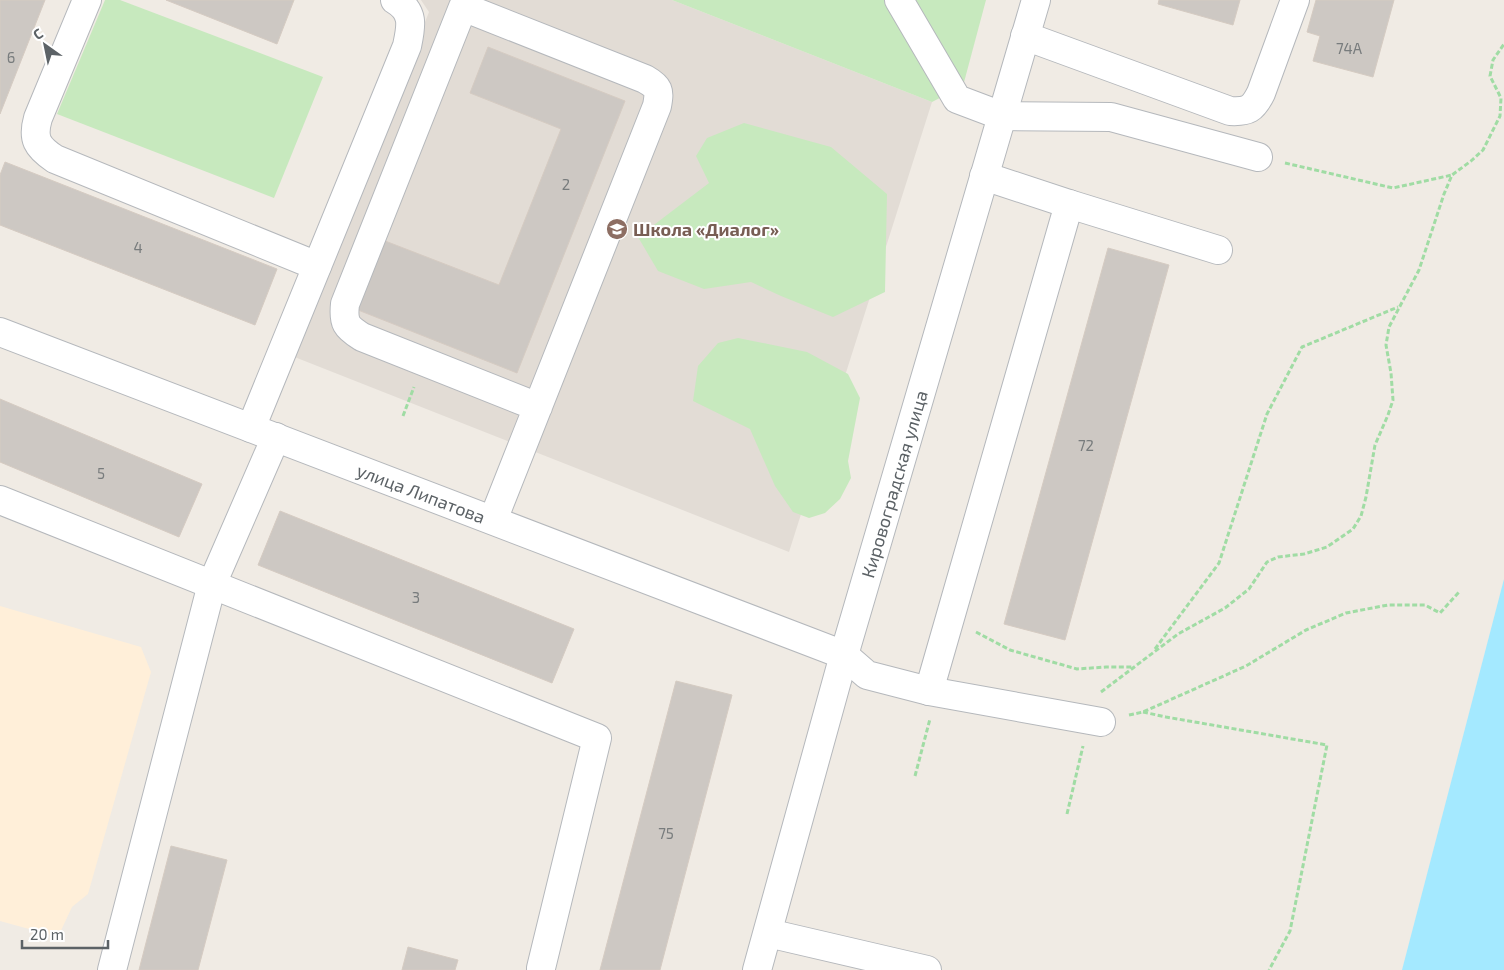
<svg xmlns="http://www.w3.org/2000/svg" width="1504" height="970" font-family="'Exo 2',sans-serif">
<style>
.commercial{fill:#ffefd9}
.education{fill:#e2dcd5}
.green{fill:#c7e9be}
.water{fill:#a4e9ff}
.building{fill:#cdc8c3;stroke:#d5cbc2}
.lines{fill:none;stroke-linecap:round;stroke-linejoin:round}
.minor-casing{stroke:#b5b8bc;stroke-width:30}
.path{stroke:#a0dca4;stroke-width:3;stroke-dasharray:5 2.5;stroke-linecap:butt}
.minor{stroke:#fff;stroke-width:28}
.labels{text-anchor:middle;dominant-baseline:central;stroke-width:4;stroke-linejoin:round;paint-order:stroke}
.number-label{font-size:15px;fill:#787c7d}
.education-label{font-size:18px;font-weight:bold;fill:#785e54;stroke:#fff;text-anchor:start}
.street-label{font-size:18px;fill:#5c6266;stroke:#fff}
</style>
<rect width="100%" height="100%" fill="#f0ebe4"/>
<!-- commercial -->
<polygon class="commercial" points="0,606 141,647 151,672 88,894 72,907 58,937 0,921"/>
<!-- education -->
<polygon class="education" points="421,0 672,0 932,102 789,552 292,356 429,12"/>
<!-- green -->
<g class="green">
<polygon points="105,0 120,0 323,77 274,198 57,114"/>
<polygon points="672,0 986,0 963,86 932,102"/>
<polygon points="744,123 831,147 887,194 885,292 833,317 781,296 751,282 704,289 658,271 638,237 709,183 696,156 707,138"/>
<polygon points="738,338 807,352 848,374 860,398 848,461 851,478 840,499 825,513 809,518 793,512 775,486 750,429 693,401 698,366 718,343"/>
</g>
<!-- water -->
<polygon class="water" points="1504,579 1504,970 1402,970"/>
<!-- building -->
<g class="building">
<polygon points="0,0 45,0 0,114"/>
<polygon points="166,0 294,0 277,44"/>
<polygon points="1159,0 1240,0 1233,25 1158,4"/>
<polygon points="1316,0 1394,0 1373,77 1313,61 1320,36 1307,32"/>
<polygon points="488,47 625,101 517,373 353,308 380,239 499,285 561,129 470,93"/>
<polygon points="5,162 277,269 255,325 0,225 0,175"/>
<polygon points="1108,248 1169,265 1065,640 1004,624"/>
<polygon points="0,399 202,484 179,537 0,462"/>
<polygon points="280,511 574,629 552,683 258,565"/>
<polygon points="676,681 732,695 660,970 600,970"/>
<polygon points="171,846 227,860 198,970 139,970"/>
<polygon points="408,947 458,960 455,970 402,970"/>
</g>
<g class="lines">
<!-- minor casing -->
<g class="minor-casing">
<g id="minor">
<path d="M 87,0 L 38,118 C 32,139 37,147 55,159 L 317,266"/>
<polyline points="899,0 957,99 1002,116 1111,117 1258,157"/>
<path d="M 1025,36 L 1230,111 C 1248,112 1253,109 1261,93 L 1295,0"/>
<polyline points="1069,204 1218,250"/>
<path id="s1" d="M 0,332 L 844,655 L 867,675 L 929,691 L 1101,722"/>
<path d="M 251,428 L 407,46 C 411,27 415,12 395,0"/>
<polyline points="0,500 597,738 541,968"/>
<path d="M 493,520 L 657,106 C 660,90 659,87 645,79 L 463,7 L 345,304 C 343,323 346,327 362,337 L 538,407"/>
<polyline points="929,691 1069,204 984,176"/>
<polyline points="768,933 927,970"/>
<polyline points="112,970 212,584 276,437"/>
<path id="s2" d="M 757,970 L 844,655 L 1036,0"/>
</g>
</g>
<!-- path -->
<g class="path">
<polyline points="1285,163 1393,188 1452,175"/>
<polyline points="403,416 414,387"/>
<polyline points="976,632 1010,650 1077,669 1106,667 1132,667"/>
<polyline points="1155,649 1219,563 1267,414 1302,347 1398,307"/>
<polyline points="1101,692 1178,634 1225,608 1249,589 1267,562 1278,557 1304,554 1327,547 1353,529 1361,516 1366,497 1375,445 1388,415 1393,400 1391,373 1386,345 1389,327 1419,270 1444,194 1452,175 1471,161 1483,150 1500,116 1501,98 1490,76 1493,60 1504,44"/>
<polyline points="1143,712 1166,717 1327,745 1290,931 1269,970"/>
<polyline points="1129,715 1143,712 1246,666 1306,630 1346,613 1388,605 1425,605 1440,613 1459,592"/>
<polyline points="915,776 930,719"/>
<polyline points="1067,814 1083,746"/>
</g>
<!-- minor -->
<use href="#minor" class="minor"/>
</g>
<!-- icons -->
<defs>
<g id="school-disc" transform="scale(1.125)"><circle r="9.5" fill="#8d6e63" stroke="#fff"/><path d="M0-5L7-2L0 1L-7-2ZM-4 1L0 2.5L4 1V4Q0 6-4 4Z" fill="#fff"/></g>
</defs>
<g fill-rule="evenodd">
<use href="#school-disc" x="617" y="229"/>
</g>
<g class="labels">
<!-- number labels -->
<g class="number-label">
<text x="1349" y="48">74А</text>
<text x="11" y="57">6</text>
<text x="566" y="184">2</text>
<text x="138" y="247">4</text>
<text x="1086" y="445">72</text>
<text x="101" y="473">5</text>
<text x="416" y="597">3</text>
<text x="666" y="833">75</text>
</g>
<!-- education labels -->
<g class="education-label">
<text x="633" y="229">Школа «Диалог»</text>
</g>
<!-- street labels -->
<g class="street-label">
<text stroke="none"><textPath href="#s2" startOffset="505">Кировоградская улица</textPath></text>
<text stroke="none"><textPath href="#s1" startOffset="451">улица Липатова</textPath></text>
</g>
</g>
<!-- north arrow -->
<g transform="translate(45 45) rotate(327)" stroke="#ffffff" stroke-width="4" paint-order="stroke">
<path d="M0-4L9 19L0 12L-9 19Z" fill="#5c6266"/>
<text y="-8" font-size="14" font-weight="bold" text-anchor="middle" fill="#5c6266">С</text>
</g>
<!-- scale -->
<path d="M22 940v8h86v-8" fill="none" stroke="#5c6266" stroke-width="2.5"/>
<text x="30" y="940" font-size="15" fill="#5c6266" stroke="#ffffff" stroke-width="4" paint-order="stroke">20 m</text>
</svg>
